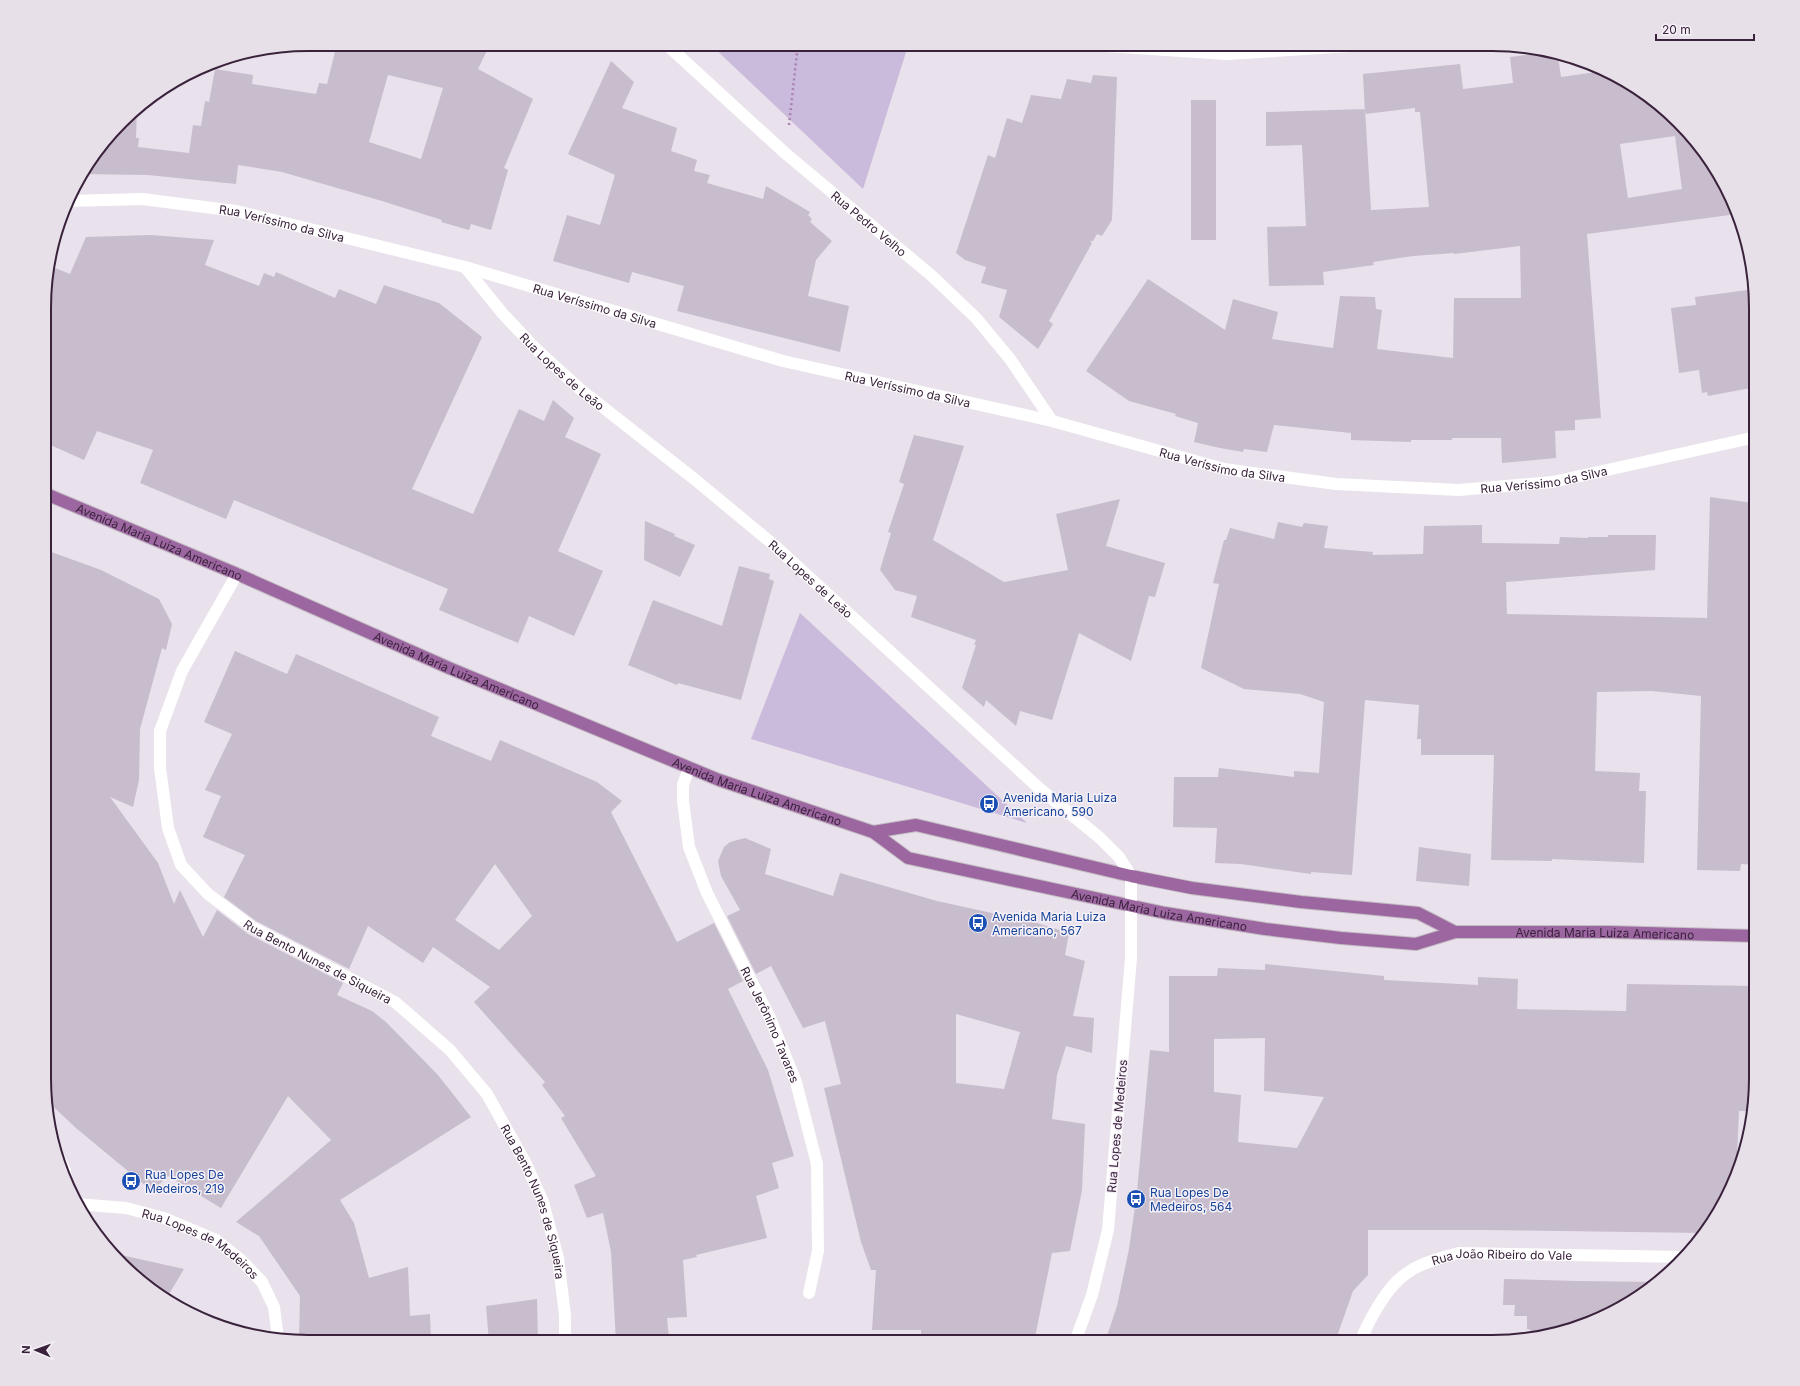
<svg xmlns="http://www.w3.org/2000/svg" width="1800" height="1386" font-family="Inter,sans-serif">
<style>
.green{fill:#cabadc}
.building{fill:#c8bdcc;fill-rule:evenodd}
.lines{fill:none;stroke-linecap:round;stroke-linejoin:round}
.major-casing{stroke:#c4bdc4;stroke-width:14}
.path{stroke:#a982af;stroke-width:2.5;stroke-dasharray:2 3;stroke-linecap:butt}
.minor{stroke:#fff;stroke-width:12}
.major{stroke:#9c66a0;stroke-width:12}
.labels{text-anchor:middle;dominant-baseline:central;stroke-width:3;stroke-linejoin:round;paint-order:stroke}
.street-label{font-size:12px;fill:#3a223c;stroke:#f6f1f8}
.transit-label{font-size:12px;fill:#164399;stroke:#f6f1f8;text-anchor:start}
.rim{fill:none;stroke:#3a223c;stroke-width:2}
</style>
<rect width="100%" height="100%" fill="#e9e1eb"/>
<!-- green -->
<g class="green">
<polygon points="710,44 873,44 907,49 863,189"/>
<polygon points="800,613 1027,823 751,739"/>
</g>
<!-- building -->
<g class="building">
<path d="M 337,44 L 490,44 L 478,69 L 533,99 L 504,168 L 508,170 L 491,230 L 471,224 L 469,230 L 441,222 L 442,220 L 382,201 L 282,172 L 238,165 L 236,184 L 148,175 L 81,174 L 137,107 L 136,138 L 139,138 L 138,147 L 189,153 L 193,125 L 201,126 L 205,101 L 209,102 L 215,69 L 253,75 L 252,84 L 316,94 L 319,83 L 327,84 ZM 388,75 L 443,88 L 421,159 L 369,142 Z"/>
<path d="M 1544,53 L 1558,56 L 1561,77 L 1604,71 L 1666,109 L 1701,147 L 1728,191 L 1737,214 L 1587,234 L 1601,418 L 1575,420 L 1575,430 L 1555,431 L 1556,458 L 1502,463 L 1501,438 L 1452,438 L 1452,440 L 1411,440 L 1411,442 L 1351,440 L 1351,433 L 1274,425 L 1267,452 L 1244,449 L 1243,452 L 1220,448 L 1194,442 L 1198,423 L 1175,416 L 1176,414 L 1129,401 L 1086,371 L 1148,279 L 1225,330 L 1233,299 L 1278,312 L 1272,339 L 1333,348 L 1340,296 L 1375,297 L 1376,309 L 1382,310 L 1377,349 L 1453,358 L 1454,298 L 1521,298 L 1520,246 L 1454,254 L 1454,253 L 1413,256 L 1373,262 L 1374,265 L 1323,272 L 1324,285 L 1269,286 L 1267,227 L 1306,226 L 1302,145 L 1266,146 L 1266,112 L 1365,109 L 1371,210 L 1429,207 L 1420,112 L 1415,112 L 1415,108 L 1365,114 L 1363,74 L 1460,64 L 1463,89 L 1513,83 L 1510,57 ZM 1675,136 L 1682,189 L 1628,198 L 1620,144 Z"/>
<polygon points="611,61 634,82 622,108 677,128 671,151 697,160 694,171 710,175 707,183 763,199 766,186 810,212 808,215 812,219 810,222 832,241 816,260 808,296 849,306 840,352 677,311 684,286 632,272 629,283 553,261 567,215 600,225 615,175 568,154"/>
<polygon points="1093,75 1117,77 1112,220 1102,236 1097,234 1093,241 1090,241 1092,243 1049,321 1053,324 1038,349 999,317 1007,290 981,283 986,267 965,260 956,253 988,155 995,158 1007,118 1022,123 1031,95 1061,99 1067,79 1091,83"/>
<rect x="1191" y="100" width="25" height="140"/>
<polygon points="151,235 214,240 205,265 259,286 264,273 274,277 276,272 335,298 339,289 376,304 384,285 439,303 482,337 412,489 473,514 519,409 544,421 553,400 574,418 565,437 601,454 558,551 603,571 574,636 529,616 518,643 439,610 448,589 234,500 226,519 140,483 153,450 97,431 84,460 46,443 46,273 48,265 70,274 86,237"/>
<polygon points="1748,290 1756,358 1756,387 1708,396 1707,392 1702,393 1699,370 1679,373 1671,308 1696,305 1695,297"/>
<polygon points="914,435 964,446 933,540 1004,582 1068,570 1056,514 1120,499 1106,546 1165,563 1155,597 1149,596 1131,661 1079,633 1052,720 1020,711 1016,726 986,700 984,707 962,688 976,645 974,645 976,640 911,617 917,596 895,590 880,570 891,533 888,532 904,484 899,482"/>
<polygon points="1710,497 1753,503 1751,639 1756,639 1756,865 1741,864 1740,871 1697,870 1701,696 1652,691 1597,692 1595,771 1640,773 1639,791 1646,791 1644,863 1552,859 1552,861 1491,860 1494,755 1421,755 1421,739 1417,739 1419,705 1365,700 1352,875 1311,872 1311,874 1241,864 1215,863 1217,828 1173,827 1174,777 1218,777 1219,768 1294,777 1294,771 1319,773 1324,702 1300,694 1244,689 1201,668 1219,584 1213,583 1224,540 1226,540 1230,528 1274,539 1278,522 1302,527 1304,523 1328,526 1324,548 1373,552 1372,555 1423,554 1424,526 1482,525 1482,543 1559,544 1560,537 1588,538 1588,537 1608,537 1608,535 1656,535 1655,570 1506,582 1507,614 1707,618"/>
<polygon points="645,521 675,534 674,536 695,545 680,577 644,560"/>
<polygon points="46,550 101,570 159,599 172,624 166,650 162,648 140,729 139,780 133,807 110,797 158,863 174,904 180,890 203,937 217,910 248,934 343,983 337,995 372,1011 386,1022 438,1075 471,1117 340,1200 354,1223 369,1278 408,1267 410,1316 430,1314 431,1342 340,1341 340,1340 299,1341 300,1296 259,1236 236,1222 331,1140 288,1096 221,1208 168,1176 152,1191 76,1128 45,1099"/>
<polygon points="739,566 770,574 769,579 774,581 741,700 678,683 677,685 628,665 653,600 722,626"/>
<path d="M 235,651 L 287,674 L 296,654 L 439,717 L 431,736 L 491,761 L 500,740 L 597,782 L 622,801 L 611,812 L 677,942 L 714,923 L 743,981 L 728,989 L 768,1070 L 794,1156 L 772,1163 L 779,1188 L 756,1196 L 767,1238 L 696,1255 L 697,1257 L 683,1260 L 687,1317 L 667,1318 L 669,1338 L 665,1339 L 665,1342 L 616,1342 L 611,1252 L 603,1213 L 587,1218 L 574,1185 L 596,1176 L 561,1118 L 565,1116 L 542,1085 L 545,1082 L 474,1002 L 490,987 L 433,947 L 423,963 L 368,926 L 349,969 L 256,921 L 224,897 L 245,855 L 203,837 L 221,796 L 205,790 L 232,734 L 204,722 ZM 495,864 L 532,916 L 499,950 L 455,920 Z"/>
<path d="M 745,838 L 771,849 L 765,874 L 833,896 L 840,873 L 937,901 L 1037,923 L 1069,933 L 1065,955 L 1085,961 L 1073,1016 L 1094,1018 L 1092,1053 L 1066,1046 L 1057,1075 L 1052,1119 L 1085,1124 L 1082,1190 L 1070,1251 L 1052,1253 L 1034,1342 L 921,1342 L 921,1330 L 872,1330 L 876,1270 L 871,1270 L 861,1242 L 824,1088 L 841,1084 L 825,1021 L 803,1028 L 771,966 L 756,974 L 727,916 L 740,910 L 721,876 L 718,861 L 724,847 L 730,842 ZM 956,1014 L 1020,1032 L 1004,1089 L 956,1083 Z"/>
<polygon points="1419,847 1471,854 1469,886 1416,881"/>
<path d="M 1265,964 L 1384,976 L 1384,980 L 1478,985 L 1478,977 L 1518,979 L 1517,1009 L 1626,1011 L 1627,984 L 1756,986 L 1755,1096 L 1752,1111 L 1739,1111 L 1736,1179 L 1703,1233 L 1484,1230 L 1368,1230 L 1368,1275 L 1353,1291 L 1335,1342 L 1105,1342 L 1117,1306 L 1129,1249 L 1137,1192 L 1150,1050 L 1169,1052 L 1169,976 L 1217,976 L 1218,968 L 1265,970 ZM 1265,1038 L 1264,1091 L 1324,1097 L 1297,1148 L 1238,1142 L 1241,1095 L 1214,1092 L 1214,1039 Z"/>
<polygon points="112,1253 184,1269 169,1294 149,1286 134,1277"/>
<polygon points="1504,1279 1577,1281 1658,1282 1608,1315 1544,1337 1531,1338 1531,1330 1527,1329 1527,1316 1514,1316 1515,1305 1503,1305"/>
<polygon points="537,1299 538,1342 489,1342 486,1306"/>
</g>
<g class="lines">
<!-- major casing -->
<g class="major-casing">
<g id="major">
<path id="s8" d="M 46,494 L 237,574 L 449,668 L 719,780 L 873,832 L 908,858 L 1165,913 L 1265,929 L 1341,938 L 1416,944 L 1455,932 L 1609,932 L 1756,936"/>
<polyline points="873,832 916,825 1131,876 1192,888 1301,902 1418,913 1455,932"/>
</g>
</g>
<!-- path -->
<polyline class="path" points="789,125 798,44"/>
<!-- minor -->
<g class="minor">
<path id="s1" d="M 666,44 L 785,153 L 932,276 L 976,318 L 1010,359 L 1052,421"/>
<polyline points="1075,44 1227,54 1383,44"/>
<path id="s2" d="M 68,201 L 142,199 L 236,211 L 465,267 L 783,361 L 1052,421 L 1224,469 L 1336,484 L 1459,490 L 1553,482 L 1756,437"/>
<path id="s3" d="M 465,267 L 503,314 L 538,351 L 581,390 L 693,478 L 774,545 L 1040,789 L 1100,838 L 1119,857 L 1131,876 L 1131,958 L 1108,1230 L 1092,1295 L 1075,1342"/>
<path id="s4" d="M 237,574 L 182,671 L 160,731 L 160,768 L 168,828 L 181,865 L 208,894 L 252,927 L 395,1002 L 450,1050 L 487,1094 L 526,1164 L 543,1202 L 558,1258 L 565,1315 L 565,1342"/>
<path id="s5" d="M 689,768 L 683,785 L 683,801 L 689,847 L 707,893 L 770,1018 L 796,1082 L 817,1164 L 818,1251 L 809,1293"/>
<polyline points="53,1144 65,1171 66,1180"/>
<path id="s6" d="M 77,1204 L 126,1208 L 164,1218 L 216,1240 L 242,1261 L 262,1282 L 274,1307 L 278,1338"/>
<path id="s7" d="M 1360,1342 C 1369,1320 1387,1286 1407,1273 C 1422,1262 1441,1258 1459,1253 L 1685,1257"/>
</g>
<!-- major -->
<use href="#major" class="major"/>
</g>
<!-- icons -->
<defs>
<g id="bus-disc" transform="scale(1)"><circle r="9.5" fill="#1a4fb4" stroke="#f6f1f8"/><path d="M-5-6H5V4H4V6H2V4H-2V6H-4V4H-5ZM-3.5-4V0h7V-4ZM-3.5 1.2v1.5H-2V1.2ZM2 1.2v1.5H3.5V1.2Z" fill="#fff"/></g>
</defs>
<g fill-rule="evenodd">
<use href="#bus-disc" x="989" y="804"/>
<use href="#bus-disc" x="978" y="923"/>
<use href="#bus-disc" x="131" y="1181"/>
<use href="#bus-disc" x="1136" y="1199"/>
</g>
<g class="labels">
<!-- street labels -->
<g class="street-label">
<text stroke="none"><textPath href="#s2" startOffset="216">Rua Veríssimo da Silva</textPath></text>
<text stroke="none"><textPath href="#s1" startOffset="271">Rua Pedro Velho</textPath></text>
<text stroke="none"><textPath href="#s2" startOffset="540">Rua Veríssimo da Silva</textPath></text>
<text stroke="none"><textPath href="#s3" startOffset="143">Rua Lopes de Leão</textPath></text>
<text stroke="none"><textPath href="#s2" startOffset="864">Rua Veríssimo da Silva</textPath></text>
<text stroke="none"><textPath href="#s2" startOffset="1188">Rua Veríssimo da Silva</textPath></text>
<text stroke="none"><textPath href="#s2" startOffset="1512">Rua Veríssimo da Silva</textPath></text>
<text stroke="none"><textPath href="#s8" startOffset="123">Avenida Maria Luiza Americano</textPath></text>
<text stroke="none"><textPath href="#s3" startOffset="467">Rua Lopes de Leão</textPath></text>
<text stroke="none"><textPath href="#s8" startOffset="447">Avenida Maria Luiza Americano</textPath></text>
<text stroke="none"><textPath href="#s8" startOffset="771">Avenida Maria Luiza Americano</textPath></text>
<text stroke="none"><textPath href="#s8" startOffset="1194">Avenida Maria Luiza Americano</textPath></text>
<text stroke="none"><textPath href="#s8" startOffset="1644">Avenida Maria Luiza Americano</textPath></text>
<text stroke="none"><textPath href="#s4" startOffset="481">Rua Bento Nunes de Siqueira</textPath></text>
<text stroke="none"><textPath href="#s5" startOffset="276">Rua Jerônimo Tavares</textPath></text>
<text transform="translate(1117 1126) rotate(-85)">Rua Lopes de Medeiros</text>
<text stroke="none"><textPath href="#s4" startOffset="817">Rua Bento Nunes de Siqueira</textPath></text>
<text stroke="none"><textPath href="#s6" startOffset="133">Rua Lopes de Medeiros</textPath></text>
<text stroke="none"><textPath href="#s7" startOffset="183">Rua João Ribeiro do Vale</textPath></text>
</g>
<!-- transit labels -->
<g class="transit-label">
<text x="1003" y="797">Avenida Maria Luiza<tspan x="1003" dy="14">Americano, 590</tspan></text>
<text x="992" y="916">Avenida Maria Luiza<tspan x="992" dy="14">Americano, 567</tspan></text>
<text x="145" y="1174">Rua Lopes De<tspan x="145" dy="14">Medeiros, 219</tspan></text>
<text x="1150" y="1192">Rua Lopes De<tspan x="1150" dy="14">Medeiros, 564</tspan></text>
</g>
</g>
<!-- crop -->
<path d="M0 0H1800V1386H0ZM308 51H1492A257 257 0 0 1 1749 308V1078A257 257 0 0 1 1492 1335H308A257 257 0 0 1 51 1078V308A257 257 0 0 1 308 51Z" fill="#e7e0e9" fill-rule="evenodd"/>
<path class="rim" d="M308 51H1492A257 257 0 0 1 1749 308V1078A257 257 0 0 1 1492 1335H308A257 257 0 0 1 51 1078V308A257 257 0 0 1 308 51Z"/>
<!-- north arrow -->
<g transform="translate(36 1350) rotate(272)" stroke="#f6f1f8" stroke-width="3" paint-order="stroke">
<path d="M0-3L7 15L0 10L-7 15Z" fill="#3a223c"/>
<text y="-6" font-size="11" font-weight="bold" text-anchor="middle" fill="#3a223c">N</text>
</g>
<!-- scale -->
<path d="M1656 34v6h98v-6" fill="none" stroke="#3a223c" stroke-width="2"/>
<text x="1662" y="34" font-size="12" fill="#3a223c" stroke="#f6f1f8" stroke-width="3" paint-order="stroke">20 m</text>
</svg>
